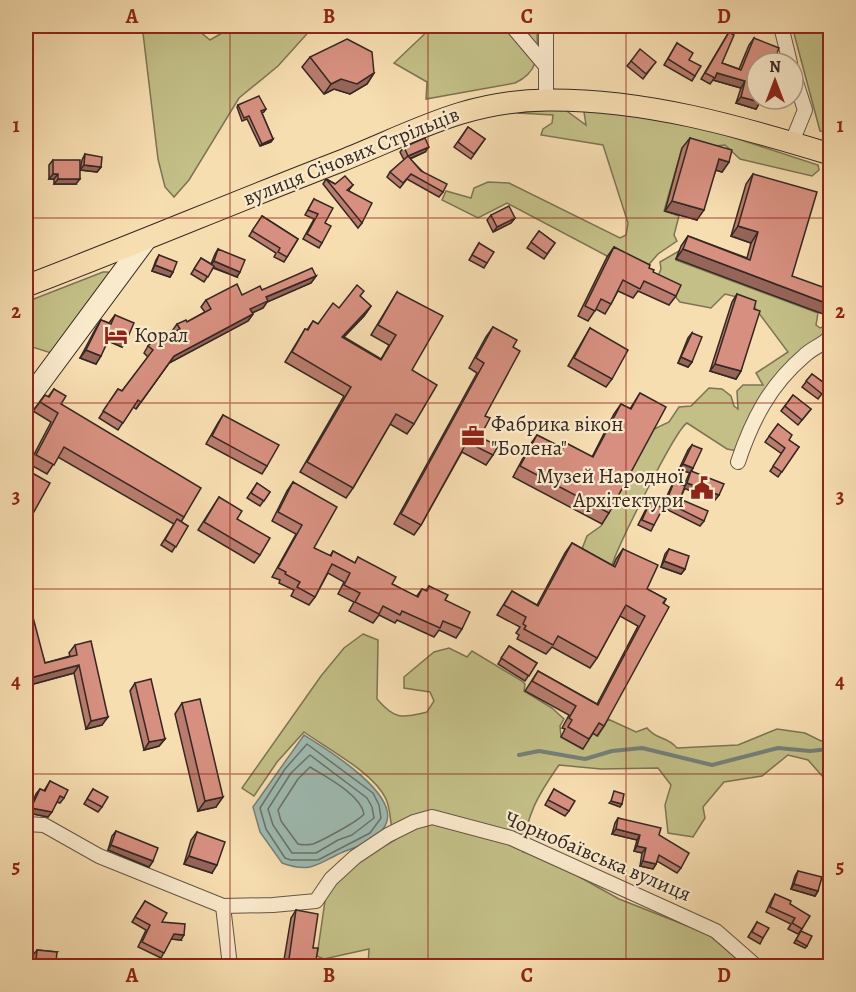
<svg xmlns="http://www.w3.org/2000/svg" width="856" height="992" font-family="Alegreya,serif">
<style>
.green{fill:#c3bf87;stroke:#7c7454;stroke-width:1.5}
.water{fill:#9ebbb1;stroke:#748078;stroke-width:1.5}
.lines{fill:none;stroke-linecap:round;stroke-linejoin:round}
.shore{stroke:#6a726a;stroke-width:1.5}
.stream{stroke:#748078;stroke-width:4}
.minor-casing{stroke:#665646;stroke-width:16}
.secondary-casing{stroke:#352822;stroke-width:22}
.primary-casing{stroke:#352822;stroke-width:23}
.minor{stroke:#faeacc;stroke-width:14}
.secondary{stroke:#faeacc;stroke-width:20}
.primary{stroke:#f7deb1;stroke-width:21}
.wall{fill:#b97c6e;stroke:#352822;stroke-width:1.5}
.shaded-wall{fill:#96655a;stroke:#352822;stroke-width:1.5}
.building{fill:#d79080;stroke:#352822;stroke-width:1.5}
.grid{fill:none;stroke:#8f2418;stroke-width:1.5;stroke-opacity:0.55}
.labels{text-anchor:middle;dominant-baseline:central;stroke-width:4.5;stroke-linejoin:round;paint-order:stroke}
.street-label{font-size:21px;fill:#352822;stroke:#faeacc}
.poi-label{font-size:21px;fill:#352822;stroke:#faeacc;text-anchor:start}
.neatline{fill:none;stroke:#8f2418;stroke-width:2}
.grid-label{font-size:20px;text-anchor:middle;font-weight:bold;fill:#8f2418}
</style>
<rect width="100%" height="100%" fill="#f7deb1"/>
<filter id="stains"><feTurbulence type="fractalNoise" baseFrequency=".00333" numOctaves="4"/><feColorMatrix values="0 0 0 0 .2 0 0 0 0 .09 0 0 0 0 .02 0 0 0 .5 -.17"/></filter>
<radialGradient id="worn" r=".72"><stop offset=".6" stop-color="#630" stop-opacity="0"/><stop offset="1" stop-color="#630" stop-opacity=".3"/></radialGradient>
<!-- green -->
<g class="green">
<polygon points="151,26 193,26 210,40 222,33 224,26 314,26 278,66 239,98 189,180 174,197 165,187 158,159 143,33"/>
<path d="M 433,26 L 537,26 C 537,51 542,70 515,83 L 426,99 L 427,82 L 394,63 Z"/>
<polygon points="792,26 821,26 830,41 830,132 820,131"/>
<polygon points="518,109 564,109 586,125 584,112 586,109 680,120 818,165 819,170 812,176 740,159 725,145 705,147 696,152 682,148 664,211 679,216 674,235 677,241 658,254 644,270 607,256 507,203 478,218 442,200 446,191 471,198 474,188 488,182 509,183 620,238 626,235 628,223 603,145 541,135 543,129 552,123 553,115 518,113"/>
<path d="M 679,251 L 676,260 L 818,313 L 816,325 L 820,328 L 830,324 L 830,340 L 799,355 L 737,451 L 727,449 L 687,423 C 675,430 618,546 612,565 L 582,549 L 587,536 L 601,526 L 652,430 L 669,422 L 679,407 L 691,406 L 709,388 L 722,389 L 731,396 L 734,406 L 738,409 L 737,391 L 743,385 L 763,385 L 756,373 L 788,352 L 749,300 L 725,294 L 711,308 L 680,302 L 658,276 L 661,269 L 660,262 Z"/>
<polygon points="103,272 108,272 111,276 51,353 26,345 26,302"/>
<path d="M 363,634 L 378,640 L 377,699 C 395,720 401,718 427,712 L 434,701 L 430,692 L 404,688 L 404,677 L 434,652 L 449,648 L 467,657 L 472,651 L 522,681 L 525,684 L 524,691 L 552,708 L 564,719 L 560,726 L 561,737 L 582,749 L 592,733 L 598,736 L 608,719 L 636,732 L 647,728 C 656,740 667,736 677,748 L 738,745 L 777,729 L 805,733 L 821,741 L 830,738 L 830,780 L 823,777 L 808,760 L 788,755 L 762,776 L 724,782 L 703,807 L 705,818 L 693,837 L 668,833 L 665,805 L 671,785 L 658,768 L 601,769 L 559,765 C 538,795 526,815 523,852 L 540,855 L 619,899 L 708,934 L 745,966 L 368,966 L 369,949 L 324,959 L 317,956 L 326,894 L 356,862 L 395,840 C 389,825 392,813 386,799 C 374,773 328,749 304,732 L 277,762 L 254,796 L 242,788 L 321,676 L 344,648 Z"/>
</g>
<!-- water -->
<path class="water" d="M 304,735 C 325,748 403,795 385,826 C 376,842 358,846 343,852 C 318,863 312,874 282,863 L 260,832 L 253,807 Z"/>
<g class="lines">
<!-- shore -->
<g class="shore">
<polygon points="307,744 373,793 379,805 381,818 370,833 318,860 291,860 285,858 266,829 260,808 285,769"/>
<polygon points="310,755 367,798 372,807 374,818 352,835 338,840 316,853 292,853 273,825 268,809 291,773"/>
<path d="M 310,767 C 326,777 361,795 364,814 C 359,821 321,841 313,844 C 308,845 302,845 298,844 L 281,821 L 278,810 L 298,779 Z"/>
</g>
<!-- stream -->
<polyline class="stream" points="519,755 539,751 585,759 612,751 642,748 712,765 778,748 810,751 830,749"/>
<!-- minor casing -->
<g class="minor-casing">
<g id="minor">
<polyline points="512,26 545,65"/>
<polyline points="781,26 790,63"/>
<polyline points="546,100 546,26"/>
<polyline points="792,142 805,110 793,73"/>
<path d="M 738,462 C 752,420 770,385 804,356 C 812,348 823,345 830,337"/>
<polyline points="26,824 44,825 99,856 223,906 273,905 316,901 331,879 355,857 388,835 414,822 432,817 511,838 716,931 756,966"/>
<polyline points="223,906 230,966"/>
</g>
</g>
<!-- secondary casing -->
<g class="secondary-casing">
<polyline id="secondary" points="26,402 146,240"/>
</g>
<!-- primary casing -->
<g class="primary-casing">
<path id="primary" d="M 26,286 C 131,246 235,202 341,161 C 414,132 464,101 547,100 C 645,99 738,126 830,154"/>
</g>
<!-- minor -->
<use href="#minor" class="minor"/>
<!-- secondary -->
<use href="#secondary" class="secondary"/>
<!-- primary -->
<use href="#primary" class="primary"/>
</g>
<!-- wall -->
<g class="wall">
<polygon points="748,26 759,26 755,31"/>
<polygon points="729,32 722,63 739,69 749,45 754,38 757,63 760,102 756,109 736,103 741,88 713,80 710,84 701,79"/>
<polygon points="677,43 689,60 695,76 692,81 664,65"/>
<polygon points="310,57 374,73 367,84 350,94 334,89 324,94 302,67"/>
<polygon points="631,61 652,67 643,79 627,66"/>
<polygon points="238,105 266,109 264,112 262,113 273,139 271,142 260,146 247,119 242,121 237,107"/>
<polygon points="468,127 485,139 471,159 454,147"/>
<polygon points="690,138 729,162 722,172 716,170 697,220 665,211 682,148"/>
<polygon points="404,147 425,152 410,159 443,192 439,197 407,179 400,188 387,177 390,172 404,160 400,152"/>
<polygon points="85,154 101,167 97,172 80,170 82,160"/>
<polygon points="53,160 76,184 54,184 54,179 49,179 49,165"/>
<polygon points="753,174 792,276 676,259 681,246 688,236 747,258 751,243 731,236 746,184"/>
<polygon points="326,179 335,184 353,185 349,190 362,223 358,228 323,184"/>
<polygon points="314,199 325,223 322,243 319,248 303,239 314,219 305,215"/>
<polygon points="491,215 515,218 511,223 493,232 487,220"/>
<polygon points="262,216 298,239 284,262 274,257 276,253 249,236"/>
<polygon points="539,231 555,243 544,259 527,248"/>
<polygon points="479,243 487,263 484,268 469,260"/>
<polygon points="614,247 649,268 676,296 669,305 638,291 633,298 618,291 611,304 605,314 596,309 588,321 578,316 607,257"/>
<polygon points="218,249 237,277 213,268 204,282 191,274 201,258 211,264 215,254"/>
<polygon points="159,255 173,272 170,277 152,271 156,260"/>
<polygon points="316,276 311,283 267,302 263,308 252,313 253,314 248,321 169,363 136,409 133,407 118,430 99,418 118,389 122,391 148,357 144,353 148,346 173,333 172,331 177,324 187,322 205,312 201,307 206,300 242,295"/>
<polygon points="397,292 412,370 414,424 407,434 390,424 353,488 346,498 300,472 344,396 285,362 305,329 307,330 313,321 318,324 339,308 361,297 371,306 364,316 344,337 381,359 389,345 371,335"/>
<polygon points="737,294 754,309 741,371 736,379 710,371 732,302"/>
<polygon points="115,315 127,339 122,347 108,341 96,364 80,358 96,328 101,320 109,323"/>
<polygon points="493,327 513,347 485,416 480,437 493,455 486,465 462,452 421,525 414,535 394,524 477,373 469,368 486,337"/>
<polygon points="590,328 612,379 606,387 568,366"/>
<polygon points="692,333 692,362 688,367 678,363 688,338"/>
<polygon points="812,374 828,386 818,399 802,387"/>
<polygon points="54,389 61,404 184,517 181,522 188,526 172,552 161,545 174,524 58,457 47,474 29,464 51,422 33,411 40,402 48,397"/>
<polygon points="640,393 609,513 602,524 513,477 530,445 537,435 562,448 566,443 592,457 614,414 621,404 630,409"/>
<polygon points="793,395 811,409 798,425 781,411"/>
<polygon points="223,415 267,466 262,474 206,444 218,423"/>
<polygon points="778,424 789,440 799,447 778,477 770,471 782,454 765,442"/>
<polygon points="692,445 693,468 690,473 679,469 688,450"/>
<polygon points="691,471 715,500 685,488 680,499 704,521 700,526 662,507 671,487 674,482 684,486 688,476"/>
<polygon points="293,482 314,548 330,556 333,551 355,563 358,557 392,584 416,597 422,589 426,591 429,586 445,600 462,629 456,638 439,630 434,637 397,620 395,623 379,615 373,623 349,611 354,602 338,594 344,582 328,573 315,597 309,605 291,596 294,590 279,583 280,580 272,577 296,534 272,521 287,491"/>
<polygon points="257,483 270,492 260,506 247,498"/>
<polygon points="219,497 237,519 260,555 254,563 198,530"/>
<polygon points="650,502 654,525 651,531 638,525 647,507"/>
<polygon points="572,543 613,566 616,559 623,549 647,589 666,599 604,726 597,736 593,733 583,749 561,737 565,729 562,728 569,715 525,691 538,671 597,704 638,626 620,616 597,658 590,668 552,647 546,654 517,639 519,635 516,633 520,627 497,615 512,591 537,605 565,553"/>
<polygon points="669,549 685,569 681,574 661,567 665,554"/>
<polygon points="26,603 45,663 70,656 69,653 75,645 102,725 86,729 74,673 26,686"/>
<polygon points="509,646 537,663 525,681 498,664"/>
<polygon points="135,683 165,739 159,746 144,750 130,691"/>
<polygon points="182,703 216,807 198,811 175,714"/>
<polygon points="50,781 64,798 60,803 57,802 48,817 28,813 36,794 40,789 44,791"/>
<polygon points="93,789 102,807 98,812 84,804"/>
<polygon points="554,789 569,811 565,816 545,805"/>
<polygon points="618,818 659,835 681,868 677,873 657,861 656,864 653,869 640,866 642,853 634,851 637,840 612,834 615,823"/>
<polygon points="116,831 153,861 149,867 108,850 112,836"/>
<polygon points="197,832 212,873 184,864 191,840"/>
<polygon points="798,871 818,891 815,896 791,889 795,876"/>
<polygon points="775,894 790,904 802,929 798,934 788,929 791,924 766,912 772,899"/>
<polygon points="145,901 162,922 181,940 171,939 161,958 138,947 146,930 132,922"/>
<polygon points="296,910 313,948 315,966 283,966 291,918"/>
<polygon points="757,922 763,938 760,944 748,937"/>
<polygon points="801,931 807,946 805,948 794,943"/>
<polygon points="37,950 57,952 32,965 33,955"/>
</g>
<!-- shaded-wall -->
<g class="shaded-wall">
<polygon points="374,73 367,84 350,94 334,89 324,94 331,84 341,79"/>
<polygon points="717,73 745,81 741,88 713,80"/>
<polygon points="741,97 760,102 756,109 736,103"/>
<polygon points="273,139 271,142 260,146 262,144"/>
<polygon points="429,147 425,152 404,161 408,156"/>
<polygon points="719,159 729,162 722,172 712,169"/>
<polygon points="84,165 101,167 97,172 80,170"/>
<polygon points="53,174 58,174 54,179 49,179"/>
<polygon points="58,179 80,179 76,184 54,184"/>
<polygon points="672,201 704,210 697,220 665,211"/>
<polygon points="515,218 511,223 493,232 497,227"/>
<polygon points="738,226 758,232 751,243 731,236"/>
<polygon points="683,249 831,305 831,317 676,259"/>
<polygon points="214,261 240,272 237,277 210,266"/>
<polygon points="155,265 173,272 170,277 152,271"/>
<polygon points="316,276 311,283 267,302 263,308 245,316 250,309 266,297"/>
<polygon points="371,306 364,316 335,346 342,337"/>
<polygon points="253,314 248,321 169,363 136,409 174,356"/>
<polygon points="112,332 127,339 122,347 106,340"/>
<polygon points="86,350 101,356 96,364 80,358"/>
<polygon points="681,357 692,362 688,367 678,363"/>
<polygon points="715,364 741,371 736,379 710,371"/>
<polygon points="683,464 693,468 690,473 679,469"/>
<polygon points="687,483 719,495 715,500 683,488"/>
<polygon points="664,561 685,569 681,574 661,567"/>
<polygon points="79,665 74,673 26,686 30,678"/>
<polygon points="108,717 102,725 86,729 91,721"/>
<polygon points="165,739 159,746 144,750 149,742"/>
<polygon points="223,797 216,807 198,811 205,801"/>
<polygon points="611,801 622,804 620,807 609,803"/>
<polygon points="31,808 52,812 48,817 28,813"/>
<polygon points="616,829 640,835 637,840 612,834"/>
<polygon points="111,845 153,861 149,867 108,850"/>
<polygon points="637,846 646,848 642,853 634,851"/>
<polygon points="189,856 217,865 212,873 184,864"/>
<polygon points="643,861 656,864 653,869 640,866"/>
<polygon points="794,884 818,891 815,896 791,889"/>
<polygon points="174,934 184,935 181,940 170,939"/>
<polygon points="36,960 56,962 53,966 32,965"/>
</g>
<!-- building -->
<g class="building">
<polygon points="729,32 734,35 722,63 741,70 754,38 779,48 773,63 757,63 757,99 761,99 760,102 741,97 745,81 717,73 715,78 705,73"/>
<polygon points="347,39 372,52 374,73 357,84 341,79 331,84 310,57"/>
<polygon points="677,43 693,53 689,60 701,66 695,76 668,59"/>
<polygon points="640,49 656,62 646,74 631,61"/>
<polygon points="259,96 266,109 261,111 273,139 262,144 249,116 244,118 238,105"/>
<polygon points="468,127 485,139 474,154 458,142"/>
<polygon points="425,138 429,147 408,156 404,147"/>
<polygon points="690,138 732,150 729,162 719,159 704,210 672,201"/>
<polygon points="85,154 102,157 101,167 84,165"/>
<polygon points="408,156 421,171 447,184 443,192 411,174 403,183 390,172"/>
<polygon points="53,160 80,160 80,179 58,179 58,174 53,174"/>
<polygon points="753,174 817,192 792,276 831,290 831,305 683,249 688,236 750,260 758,232 738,226"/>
<polygon points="345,176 353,185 347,190 372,203 362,223 326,179 335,184"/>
<polygon points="314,199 333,208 325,223 331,226 322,243 307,234 318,214 308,210"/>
<polygon points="509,206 515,218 497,227 491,215"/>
<polygon points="262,216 298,239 287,257 278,252 280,248 252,231"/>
<polygon points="539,231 555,243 547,254 531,242"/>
<polygon points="479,243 494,252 487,263 472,255"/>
<polygon points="614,247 650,265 649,268 654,270 653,272 681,285 676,296 644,281 640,289 623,280 611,304 601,299 595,311 585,306"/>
<polygon points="218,249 245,260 240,272 214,261"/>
<polygon points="159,255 177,262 173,272 155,265"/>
<polygon points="201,258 214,266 208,277 194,269"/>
<polygon points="312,268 316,276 266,297 268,301 250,309 253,314 174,356 141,402 138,400 123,423 103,411 118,389 122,391 153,350 148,346 159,335 163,339 180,329 177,324 186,320 187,322 211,309 206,300 237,284 242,295 260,286 262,290"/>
<polygon points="357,285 364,291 360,296 371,306 342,337 381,360 396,335 378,325 397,292 443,316 412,370 437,385 414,424 396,414 353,488 307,462 351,387 292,352 305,329 308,330 313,321 318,324 333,303 339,308"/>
<polygon points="737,294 756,301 754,309 760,311 741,371 715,364"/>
<polygon points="115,315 134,323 127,339 112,332 101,356 86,350 101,320 111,324"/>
<polygon points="493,327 517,340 513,347 520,351 485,416 490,418 480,437 498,446 493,455 467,442 421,525 401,514 484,363 476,358"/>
<polygon points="590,328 628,350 612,379 574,358"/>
<polygon points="692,333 702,337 692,362 681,357"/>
<polygon points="812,374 828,386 822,394 806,381"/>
<polygon points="54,389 66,396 61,404 201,488 184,517 64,447 54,465 36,455 58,413 40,402 45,395 49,397"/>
<polygon points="640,393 666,407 609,513 520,466 537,435 563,448 566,443 593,457 621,404 631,409"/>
<polygon points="793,395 811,409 802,420 785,406"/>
<polygon points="223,415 279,445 267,466 212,436"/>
<polygon points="778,424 792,435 789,440 799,447 782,472 773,466 785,448 769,436"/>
<polygon points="692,445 702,449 693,468 683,464"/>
<polygon points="27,470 50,483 26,526 26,472"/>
<polygon points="691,471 724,484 719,495 687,483"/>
<polygon points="293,482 337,507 314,548 331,556 333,551 355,563 358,557 396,577 392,584 418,597 422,589 427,591 429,586 448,595 445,600 470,612 462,629 443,621 440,628 402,611 400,615 383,606 379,614 355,602 360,593 344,585 350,573 332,564 315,597 297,587 300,582 285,574 286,572 278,568 302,525 278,512"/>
<polygon points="674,482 685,486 680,499 708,511 704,521 666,502"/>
<polygon points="257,483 270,492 264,501 251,493"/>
<polygon points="219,497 242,511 237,519 270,538 260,555 204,522"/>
<polygon points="650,502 663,508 654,525 642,520"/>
<polygon points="177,519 188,526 176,547 165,540"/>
<polygon points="572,543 615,567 623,549 658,565 647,589 666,599 663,603 669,607 604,726 599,723 589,739 568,727 572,720 569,718 576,706 532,681 538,671 598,705 645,616 626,605 597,658 558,636 553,645 524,629 526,626 523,624 526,617 504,605 512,591 538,606"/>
<polygon points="669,549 689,556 685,569 664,561"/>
<polygon points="29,602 45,663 77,655 75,645 91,641 108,717 91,721 79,665 30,678 26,659 26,603"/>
<polygon points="509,646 537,663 529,676 501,658"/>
<polygon points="151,679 165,739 149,742 135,683"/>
<polygon points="200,699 223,797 205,801 182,703"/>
<polygon points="50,781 68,790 64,798 60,796 52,812 31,808 40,789 45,791"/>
<polygon points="93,789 108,797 102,807 87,799"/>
<polygon points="554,789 575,801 569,811 548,800"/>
<polygon points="614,791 624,794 622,804 611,801"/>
<polygon points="618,818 661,828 659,835 689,853 681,868 659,855 656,864 643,861 646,848 637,846 640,835 616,829"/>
<polygon points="116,831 158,848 153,861 111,845"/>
<polygon points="197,832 225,842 217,865 189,856"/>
<polygon points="798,871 822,877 818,891 794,884"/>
<polygon points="775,894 791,901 790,904 810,916 802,929 792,923 795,918 770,907"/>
<polygon points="145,901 167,913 162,922 185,924 184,935 174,934 164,953 142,942 150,925 135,917"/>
<polygon points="296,910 318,914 313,948 318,948 315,966 288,966"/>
<polygon points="757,922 769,928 763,938 752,932"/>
<polygon points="801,931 812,936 807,946 796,940"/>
<polygon points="37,950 57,952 56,962 36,960"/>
</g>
<!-- grid -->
<path class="grid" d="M 230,26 L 230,966M 428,26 L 428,966M 626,26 L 626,966M 26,218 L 830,218M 26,403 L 830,403M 26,589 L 830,589M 26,774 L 830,774"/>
<!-- icons -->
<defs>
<g id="hotel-bare" transform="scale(1.8)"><path d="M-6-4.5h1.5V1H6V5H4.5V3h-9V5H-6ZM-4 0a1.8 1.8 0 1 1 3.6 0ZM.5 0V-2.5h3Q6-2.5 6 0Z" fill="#8f2418" stroke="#faeacc" stroke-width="2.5" paint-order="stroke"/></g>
<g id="office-bare" transform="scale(1.8)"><path d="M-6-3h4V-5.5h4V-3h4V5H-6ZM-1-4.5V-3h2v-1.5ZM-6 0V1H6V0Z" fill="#8f2418" stroke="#faeacc" stroke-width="2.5" paint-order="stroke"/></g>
<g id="civic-bare" transform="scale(1.8)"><path d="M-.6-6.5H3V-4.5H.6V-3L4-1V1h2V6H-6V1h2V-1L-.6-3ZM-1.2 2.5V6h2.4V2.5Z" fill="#8f2418" stroke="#faeacc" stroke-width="2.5" paint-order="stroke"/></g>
</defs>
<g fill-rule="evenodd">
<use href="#hotel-bare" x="116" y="335"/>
<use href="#office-bare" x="473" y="436"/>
<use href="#civic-bare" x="702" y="488"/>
</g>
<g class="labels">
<!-- street labels -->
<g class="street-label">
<text transform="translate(351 156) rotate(-22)">вулиця Січових Стрільців</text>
<text transform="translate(598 856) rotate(23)">Чорнобаївська вулиця</text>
</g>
<!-- poi labels -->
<g class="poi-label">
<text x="134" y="335">Корал</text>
<text x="491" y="424">Фабрика вікон<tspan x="491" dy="24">"Болена"</tspan></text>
<text x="684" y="476" text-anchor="end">Музей Народної<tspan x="684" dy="24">Архітектури</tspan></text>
</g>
</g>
<!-- margin -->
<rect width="856" height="992" fill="none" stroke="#f7deb1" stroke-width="66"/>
<!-- north arrow -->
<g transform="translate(775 81)"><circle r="28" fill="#faeacc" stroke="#ab9c88" stroke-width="1.5"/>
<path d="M0-4.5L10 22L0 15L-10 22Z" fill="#8f2418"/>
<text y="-9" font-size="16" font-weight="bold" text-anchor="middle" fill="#352822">N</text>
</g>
<rect x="33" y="33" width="790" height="926" class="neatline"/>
<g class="grid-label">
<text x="132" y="23">A</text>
<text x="329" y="23">B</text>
<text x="527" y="23">C</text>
<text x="724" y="23">D</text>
<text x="16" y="132">1</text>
<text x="840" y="132">1</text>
<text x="16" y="318">2</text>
<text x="840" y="318">2</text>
<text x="16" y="503">3</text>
<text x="840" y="503">3</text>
<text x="16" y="688">4</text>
<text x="840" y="688">4</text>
<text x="16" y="873">5</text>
<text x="840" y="873">5</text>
<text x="132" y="982">A</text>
<text x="329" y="982">B</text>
<text x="527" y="982">C</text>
<text x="724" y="982">D</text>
</g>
<rect width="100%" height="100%" filter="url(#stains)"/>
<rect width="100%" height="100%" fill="url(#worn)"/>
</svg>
